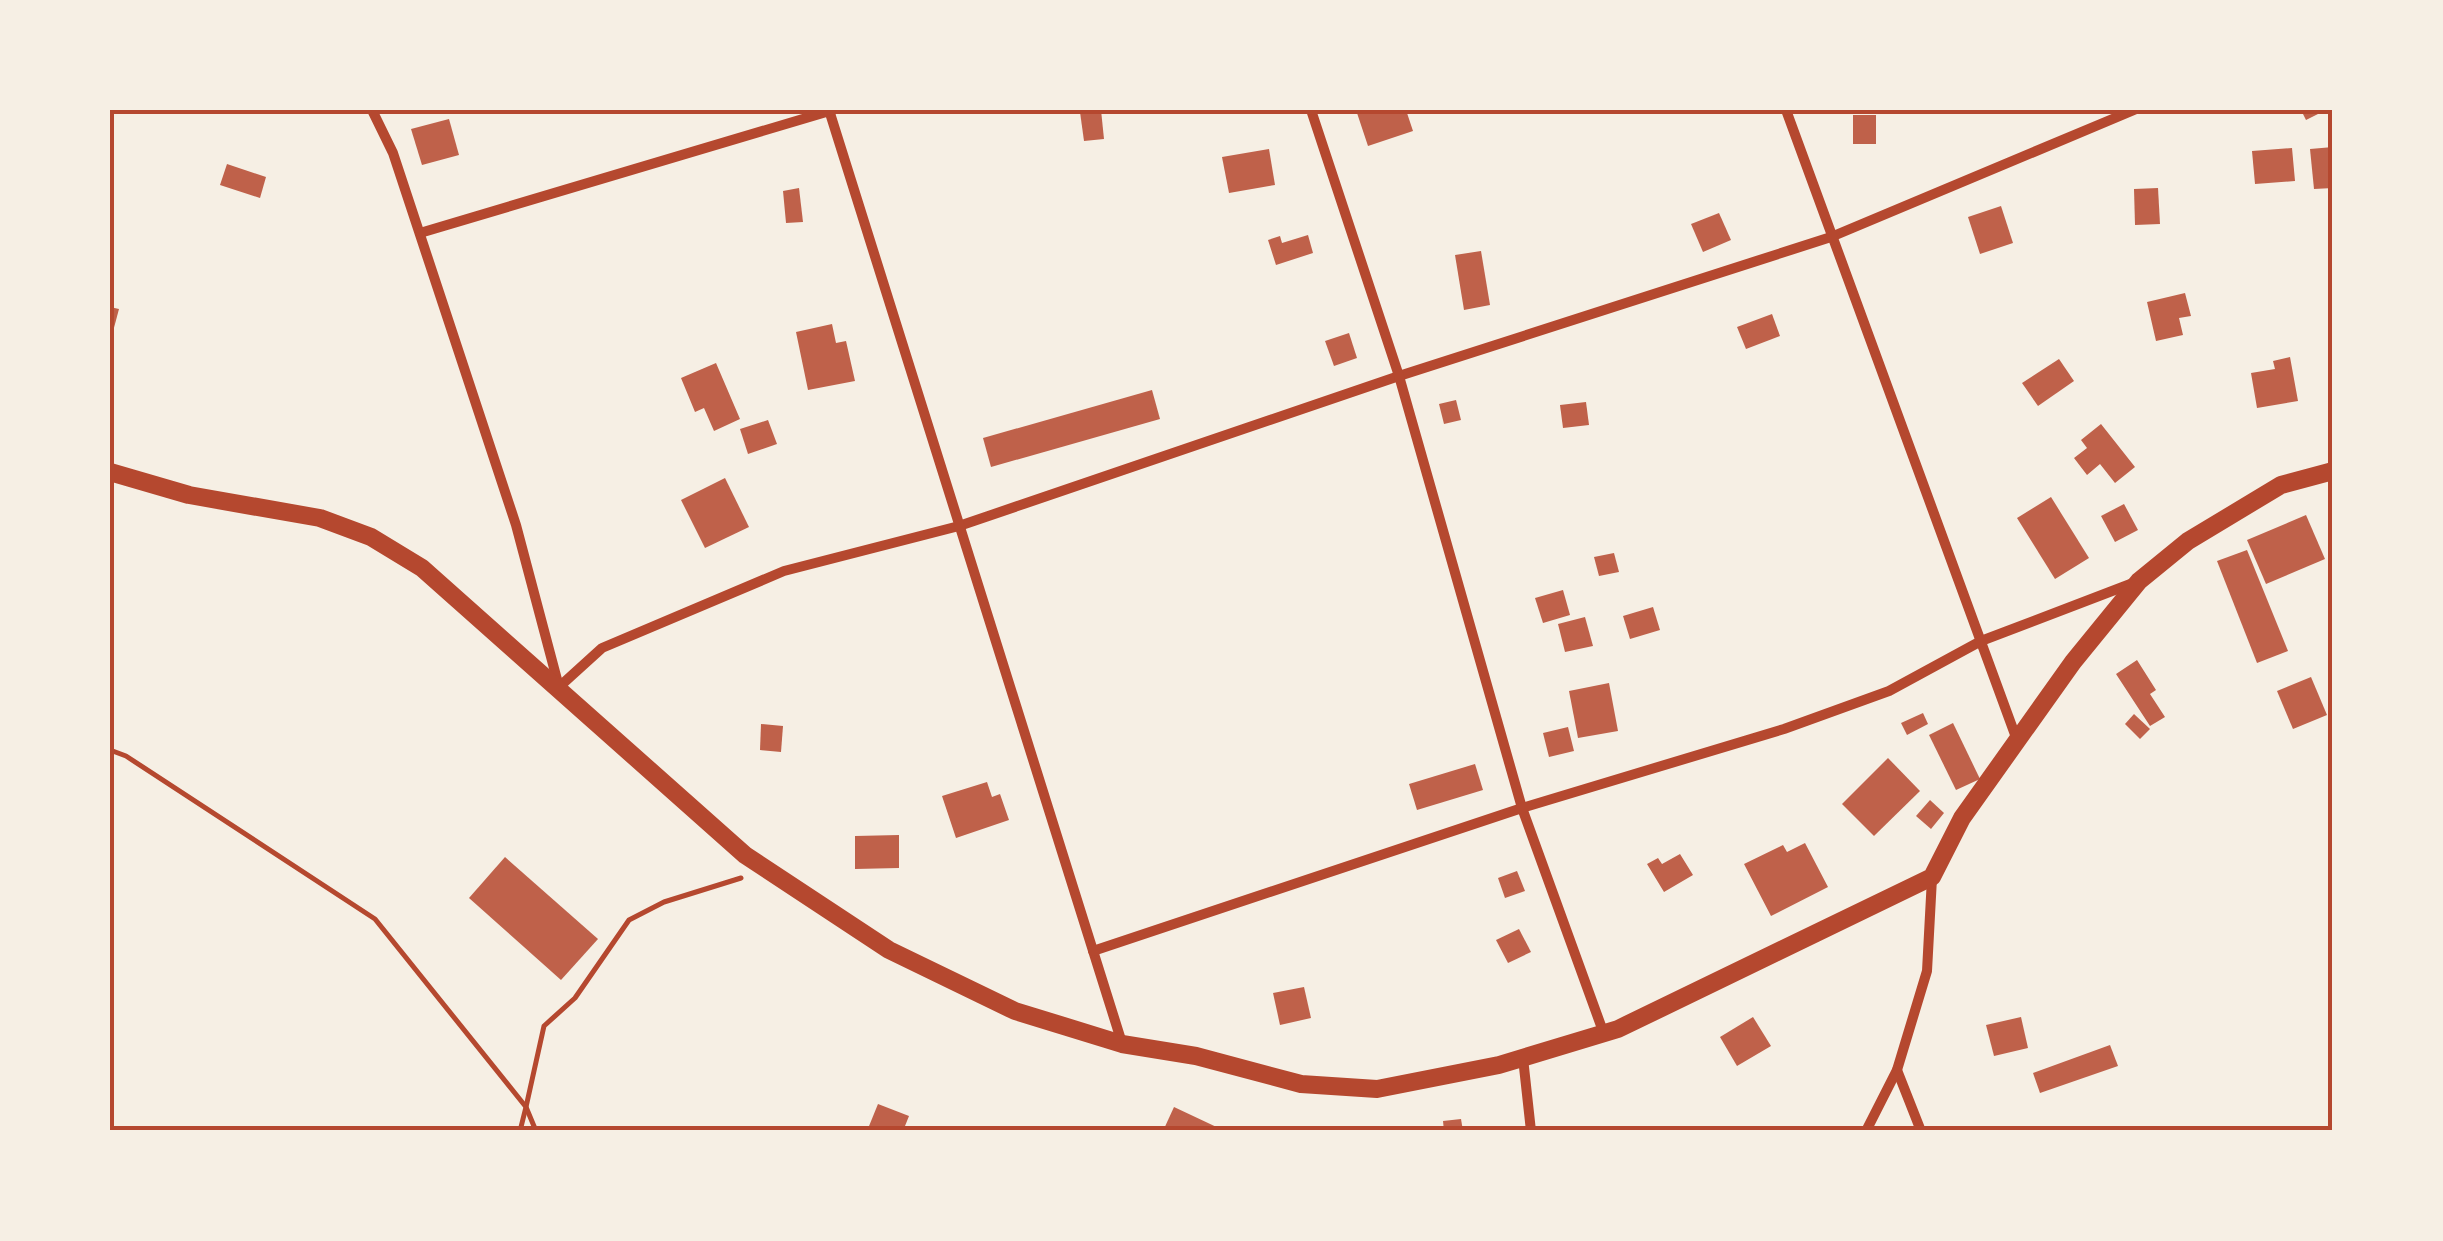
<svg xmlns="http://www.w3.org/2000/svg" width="2443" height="1241" font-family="'Sofia Sans Condensed',sans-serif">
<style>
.building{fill:#bf614a}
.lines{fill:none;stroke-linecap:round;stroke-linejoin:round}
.path{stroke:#b5482f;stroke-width:5}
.minor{stroke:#b5482f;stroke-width:10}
.tertiary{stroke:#b5482f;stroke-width:18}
.neatline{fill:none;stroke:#b5482f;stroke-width:4}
</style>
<rect width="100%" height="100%" fill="#f6efe4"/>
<!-- building -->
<g class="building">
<polygon points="1101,110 1104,139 1084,141 1080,112"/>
<polygon points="1356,110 1406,110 1413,131 1368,146"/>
<polygon points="2316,110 2318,114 2306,120 2302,112"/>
<rect x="1853" y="115" width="23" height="29"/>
<polygon points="449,119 459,155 422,165 411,129"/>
<polygon points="2333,147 2333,188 2314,189 2310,149"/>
<polygon points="2292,148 2295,181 2255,184 2252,151"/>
<polygon points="1269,149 1275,185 1229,193 1222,157"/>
<polygon points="227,164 266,177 260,198 220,185"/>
<polygon points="799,188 803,222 786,223 783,191"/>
<polygon points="2158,188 2160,224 2135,225 2134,189"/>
<polygon points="2001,206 2013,243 1980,254 1968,217"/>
<polygon points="1719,213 1731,240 1703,252 1691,224"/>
<polygon points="1308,235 1313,253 1276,265 1268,240 1280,236 1282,243"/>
<polygon points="1481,251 1490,305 1464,310 1455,255"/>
<polygon points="2185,293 2191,316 2179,318 2183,335 2156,341 2147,302"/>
<polygon points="110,307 119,309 111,339 110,339"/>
<polygon points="1772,314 1780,336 1746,349 1737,327"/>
<polygon points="832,324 836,343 846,341 855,381 808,390 796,332"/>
<polygon points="1349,333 1357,358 1334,366 1325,341"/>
<polygon points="2290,357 2298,401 2257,408 2251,373 2275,369 2273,361"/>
<polygon points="2059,359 2074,381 2038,406 2022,383"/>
<polygon points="716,363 740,419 714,431 704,408 695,412 681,378"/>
<polygon points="1152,390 1160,419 991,467 983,438"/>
<polygon points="1456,400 1461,420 1444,424 1439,404"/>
<polygon points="1586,402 1589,425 1563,428 1560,405"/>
<polygon points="768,420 777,444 748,454 740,429"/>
<polygon points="2101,424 2135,467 2115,483 2100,464 2087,475 2074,458 2087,448 2081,440"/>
<polygon points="725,478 749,527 705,548 681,500"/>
<polygon points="2051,497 2089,558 2055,579 2017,518"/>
<polygon points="2124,504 2138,530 2115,542 2101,516"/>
<polygon points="2306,515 2325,559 2266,584 2247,540"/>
<polygon points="2247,550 2288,651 2257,663 2217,561"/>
<polygon points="1614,553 1619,572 1599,576 1594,557"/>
<polygon points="1563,590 1570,615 1543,623 1535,598"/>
<polygon points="1653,607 1660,630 1630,639 1623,616"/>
<polygon points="1585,617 1593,646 1565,652 1558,624"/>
<polygon points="2137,660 2156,690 2150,694 2165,717 2150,726 2116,674"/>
<polygon points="2311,677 2327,715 2293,729 2277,691"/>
<polygon points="1609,683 1618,731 1578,738 1569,691"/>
<polygon points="1923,713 1928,724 1907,735 1901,723"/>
<polygon points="2134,714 2150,729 2140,739 2125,724"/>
<polygon points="1953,723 1980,779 1956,790 1929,735"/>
<polygon points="761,724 783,726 781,752 760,750"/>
<polygon points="1568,727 1574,751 1549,757 1543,733"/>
<polygon points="1888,758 1920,791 1874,836 1842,804"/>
<polygon points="1475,764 1483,790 1417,810 1409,784"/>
<polygon points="987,782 992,797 1000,794 1009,820 956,838 942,796"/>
<polygon points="1930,800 1944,813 1931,829 1916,816"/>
<polygon points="899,835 899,868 855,869 855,836"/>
<polygon points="1805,843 1828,887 1771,916 1744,864 1783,845 1787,852"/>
<polygon points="1680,854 1693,875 1664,892 1647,864 1658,858 1662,864"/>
<polygon points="505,857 598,939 561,980 469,898"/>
<polygon points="1517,871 1525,891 1505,898 1498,878"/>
<polygon points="1519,929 1531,952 1508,963 1496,940"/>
<polygon points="1304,987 1311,1018 1280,1025 1273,993"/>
<polygon points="1753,1017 1771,1046 1737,1066 1720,1037"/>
<polygon points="2021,1017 2028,1048 1994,1056 1986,1025"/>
<polygon points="2110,1045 2118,1066 2040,1093 2033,1073"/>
<polygon points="878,1104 909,1116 903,1131 867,1131"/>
<polygon points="1174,1107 1225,1131 1163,1131"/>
<polygon points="1461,1119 1463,1131 1444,1131 1443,1121"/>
</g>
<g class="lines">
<!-- path -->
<g class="path">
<polyline points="110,750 126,756 375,919 526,1107 520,1131"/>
<polyline points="536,1131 526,1107 544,1026 575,998 629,920 664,902 741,878"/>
</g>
<!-- minor -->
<g class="minor">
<polyline points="372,110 393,153 516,525 559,687 602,648 784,571 959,526 1399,376 1831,237 2134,110"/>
<polyline points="829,110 1122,1043"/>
<polyline points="1311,110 1399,376 1522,808 1604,1034"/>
<polyline points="1786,110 2017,740"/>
<polyline points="420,233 833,110"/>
<polyline points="1093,951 1522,808 1784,729 1889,691 1981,641 2133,583"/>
<polyline points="1523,1058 1531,1131"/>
<polyline points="1897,1070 1921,1131"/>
<polyline points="1866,1131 1897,1070 1927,971 1932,878"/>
</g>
<!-- tertiary -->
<polyline class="tertiary" points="110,472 189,495 320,518 371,537 422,568 745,855 889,950 1015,1011 1122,1044 1196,1056 1301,1084 1377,1089 1499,1065 1618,1029 1932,877 1962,818 2073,662 2139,581 2188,541 2281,485 2333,471"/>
</g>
<!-- border -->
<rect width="2443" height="1241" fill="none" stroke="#f6efe4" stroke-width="225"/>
<rect x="112" y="112" width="2218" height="1016" class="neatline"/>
</svg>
